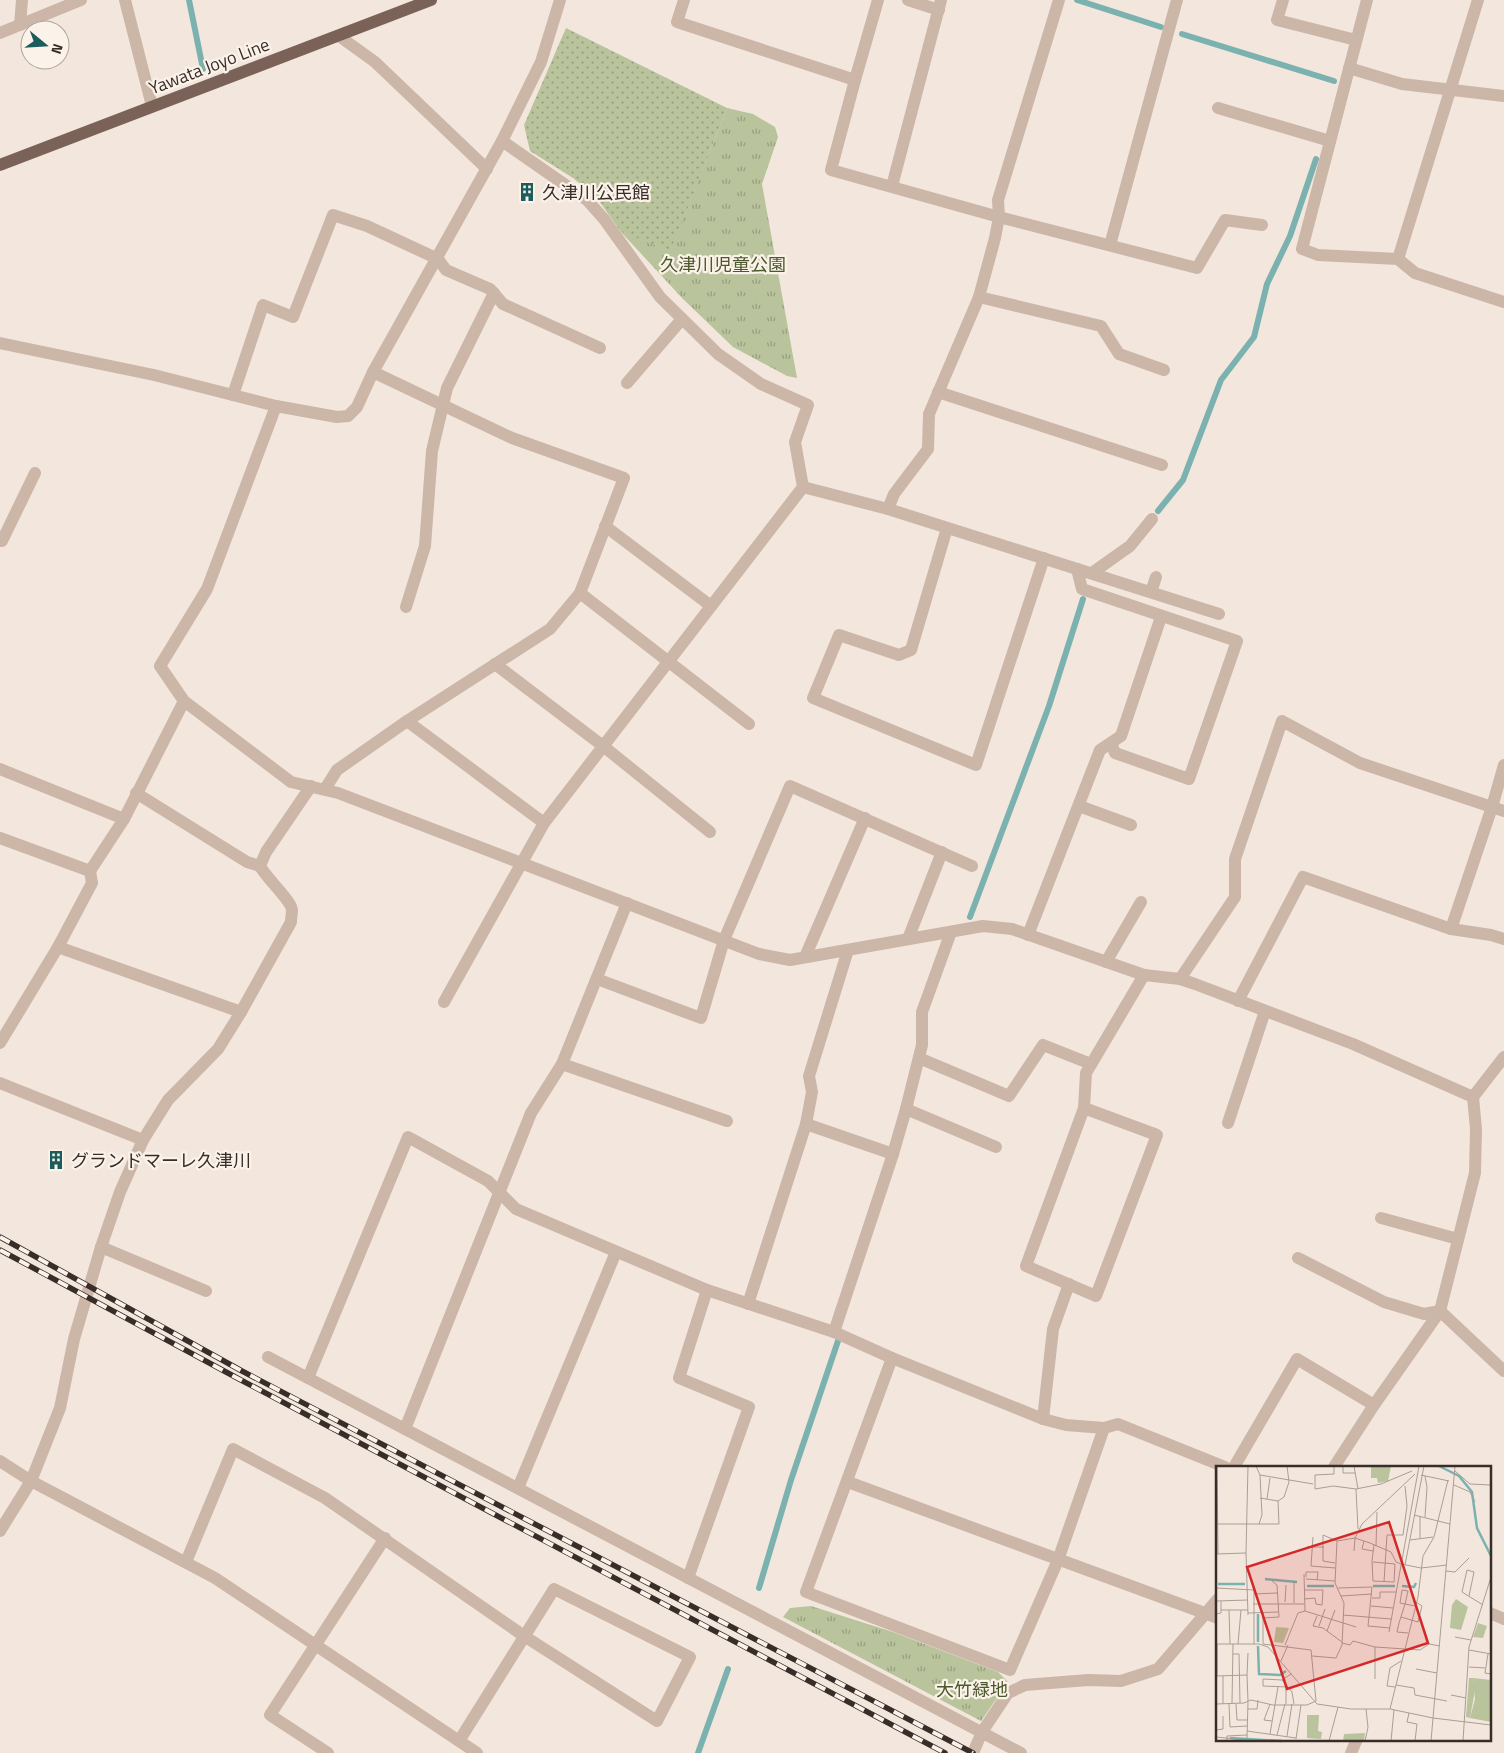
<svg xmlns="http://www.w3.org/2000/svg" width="1504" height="1753" font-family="'Titillium Web','Noto Sans JP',sans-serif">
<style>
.grass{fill:url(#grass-dots)}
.park{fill:url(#park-tufts)}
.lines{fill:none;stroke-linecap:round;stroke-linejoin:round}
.stream{stroke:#7bb2b0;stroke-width:6}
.minor{stroke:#ccb6a8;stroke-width:12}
.major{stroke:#7b6259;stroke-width:12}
.rail-casing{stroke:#392d29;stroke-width:5.5}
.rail{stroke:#fbf2ea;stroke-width:4;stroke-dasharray:11;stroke-linecap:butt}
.labels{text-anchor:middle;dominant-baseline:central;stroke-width:4.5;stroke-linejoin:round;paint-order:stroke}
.street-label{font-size:18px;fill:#392d29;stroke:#fbf2ea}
.poi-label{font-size:18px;fill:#392d29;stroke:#fbf2ea;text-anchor:start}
.park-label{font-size:18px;fill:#4b582b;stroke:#fbf2ea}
.inset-river{fill:none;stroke:#7bb2b0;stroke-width:2.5}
.inset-road{fill:none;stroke:#a99d95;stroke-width:1}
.view{fill:#d62828;fill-opacity:0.15;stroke:#d62828;stroke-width:2.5}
.inset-edge{fill:none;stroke:#392d29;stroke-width:2.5}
</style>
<defs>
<pattern id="grass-dots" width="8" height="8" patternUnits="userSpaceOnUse" patternTransform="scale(1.25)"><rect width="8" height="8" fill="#b9c39c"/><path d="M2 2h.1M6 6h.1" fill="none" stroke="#979f7f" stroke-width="1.8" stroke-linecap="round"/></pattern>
<pattern id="park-tufts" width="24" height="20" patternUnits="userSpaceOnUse" patternTransform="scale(1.25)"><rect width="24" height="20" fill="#b9c39c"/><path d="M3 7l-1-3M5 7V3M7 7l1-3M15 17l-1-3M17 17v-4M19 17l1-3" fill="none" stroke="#979f7f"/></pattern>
</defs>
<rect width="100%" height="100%" fill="#f3e7dd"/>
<!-- grass -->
<polygon class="grass" points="566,28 727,108 671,252 621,232 597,198 573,178 530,151 524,125"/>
<!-- park -->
<g class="park">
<polygon points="727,108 753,114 775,127 778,137 762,184 797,378 787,376 733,347 683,299 621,232 671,251"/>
<polygon points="811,1606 893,1632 998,1672 1008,1682 981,1721 783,1617 790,1608"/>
</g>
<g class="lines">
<!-- stream -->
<g class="stream">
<polyline points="189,0 203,69"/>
<polyline points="1077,0 1161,27"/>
<polyline points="1182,34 1334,81"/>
<polyline points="1158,511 1183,480 1221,380 1254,337 1267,284 1290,236 1316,159"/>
<polyline points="970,917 1049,706 1083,599"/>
<polyline points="759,1588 791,1480 840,1335"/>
<polyline points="698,1753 728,1669"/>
</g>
<!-- minor -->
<g class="minor">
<polyline points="125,0 152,106"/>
<polyline points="684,0 677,22 855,80"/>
<polyline points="878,0 855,80 831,170 999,217 1197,268 1225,220 1262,225"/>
<polyline points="908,0 939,10"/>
<polyline points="1283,0 1277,20 1356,40"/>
<polyline points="1367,0 1302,249 1318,255 1398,259 1415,273 1504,302"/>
<polyline points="20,25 22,0"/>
<polyline points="0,33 81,0"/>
<polyline points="339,36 375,62 487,169"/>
<polyline points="1349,68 1402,84 1504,96"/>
<polyline points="1218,108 1330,141"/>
<polyline points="892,186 941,0"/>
<polyline points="1110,245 1177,0"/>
<polyline points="1398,259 1478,0"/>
<polyline points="979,297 1101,326 1119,354 1164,370"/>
<polyline points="0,343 154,375 276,406 337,417 348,416 357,407 373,372 502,141 541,62 560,0"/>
<polyline points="627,383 682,319"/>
<polyline points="938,392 1162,465"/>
<polyline points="233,395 263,305 293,317 333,215 367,226 438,259 446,270 490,289 503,304 600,348"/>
<polyline points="276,406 207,589 160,666 184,701 291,782 338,793 759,954 790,960 983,926 1012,929 1144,975 1180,979 1195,984 1353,1044 1473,1097"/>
<polyline points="803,487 888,509 1219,614"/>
<polyline points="888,509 894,494 928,449 929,414 979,297 995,238 999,217 998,200 1059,0"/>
<polyline points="605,526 711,606"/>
<polyline points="947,528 911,650 899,655 839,635 813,698 976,765 1044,558"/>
<polyline points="0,541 2,541 35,473"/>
<polyline points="1077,569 1082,589 1237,641 1189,779 1115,753 1111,743"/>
<polyline points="1092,573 1130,546 1152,519"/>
<polyline points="1151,592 1156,577"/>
<polyline points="580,593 749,724"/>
<polyline points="406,607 425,546 432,451 447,388 494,293"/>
<polyline points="495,664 603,746 710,832"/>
<polyline points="407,721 544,823"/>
<polyline points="0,769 124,819"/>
<polyline points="325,789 337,770 407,721 550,629 580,593 624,478 512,438 373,372"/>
<polyline points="136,793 247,862 260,866"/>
<polyline points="1079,806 1131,825"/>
<polyline points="0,838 90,871"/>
<polyline points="1451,929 1492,807 1504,765"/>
<polyline points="1028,935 1100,750 1121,736 1161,617"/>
<polyline points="908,939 942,852"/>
<polyline points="58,947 241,1012"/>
<polyline points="805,957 865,818"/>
<polyline points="1106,962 1141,902"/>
<polyline points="597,979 701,1018 724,940 790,786 972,866"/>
<polyline points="1180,979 1235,897 1235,859 1282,721 1360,763 1504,811"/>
<polyline points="1238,1001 1303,877 1451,929 1491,935 1504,939"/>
<polyline points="444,1002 544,823 803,487 795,442 808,405 761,384 718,354 660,297 604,219 587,200 502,141"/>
<polyline points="0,1043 58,947 92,883 90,871 124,819 184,701"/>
<polyline points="919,1058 1009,1096 1043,1045 1091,1064"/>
<polyline points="562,1064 727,1121"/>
<polyline points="0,1083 143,1140"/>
<polyline points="1084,1108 1026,1266 1096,1296 1157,1135 1084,1108 1086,1073 1144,975"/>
<polyline points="906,1109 996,1147"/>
<polyline points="1228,1123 1265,1011"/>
<polyline points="806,1124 893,1154"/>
<polyline points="1381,1218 1458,1239"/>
<polyline points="101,1247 206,1291"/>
<polyline points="1298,1258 1384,1302 1424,1314 1440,1311 1504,1371"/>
<polyline points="748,1304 806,1124 812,1092 809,1076 848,950"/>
<polyline points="834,1332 892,1358"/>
<polyline points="268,1357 1021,1753"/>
<polyline points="308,1378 408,1137 488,1181 516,1209 707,1290 834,1332 893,1154 906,1109 922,1045 922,1012 951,932"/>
<polyline points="1043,1419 1053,1329 1069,1284"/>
<polyline points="1104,1428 1058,1560 1010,1670 806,1592 892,1358 1043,1419 1066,1425 1104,1428 1118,1424 1225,1467"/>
<polyline points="405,1429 531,1113 562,1064 627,903"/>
<polyline points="0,1461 31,1481 215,1578 477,1753"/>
<polyline points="1234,1467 1297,1359 1374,1405"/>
<polyline points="1334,1467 1374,1405 1440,1311 1475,1173 1476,1129 1473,1097 1504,1057"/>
<polyline points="848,1482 1218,1618"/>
<polyline points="518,1488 616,1252"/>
<path d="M 0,1531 L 31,1481 L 60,1408 L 74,1339 L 101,1247 L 120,1192 L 143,1140 L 168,1100 L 218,1049 L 241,1012 L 291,922 C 291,918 292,914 292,910 C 291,900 266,878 260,866 L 266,852 L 311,786"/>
<polyline points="186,1562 233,1449 325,1498 524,1636 657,1721 690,1657 554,1589 459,1741"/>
<polyline points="688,1578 749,1407 679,1378 707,1290"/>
<polyline points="1490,1613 1504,1619"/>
<polyline points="328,1753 270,1715 385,1538"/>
<polyline points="973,1753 982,1732 1008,1693 1025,1685 1088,1680 1121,1681 1158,1669 1218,1599"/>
<polyline points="1351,1753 1357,1739"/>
</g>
<!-- major -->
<polyline class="major" points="0,165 431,0"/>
<!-- rail casing -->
<g class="rail-casing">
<g id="rail">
<polyline points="0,1237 242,1371 973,1753"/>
<polyline points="0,1250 239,1379 945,1753"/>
</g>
</g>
<!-- rail -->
<use href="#rail" class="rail"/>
</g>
<!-- icons -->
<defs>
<g id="building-bare" transform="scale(1.5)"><path d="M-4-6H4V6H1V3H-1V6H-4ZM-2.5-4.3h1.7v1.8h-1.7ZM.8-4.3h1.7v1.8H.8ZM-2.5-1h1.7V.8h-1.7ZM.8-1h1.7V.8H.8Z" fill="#1c5c5c" stroke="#fbf2ea" stroke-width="2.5" paint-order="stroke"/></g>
</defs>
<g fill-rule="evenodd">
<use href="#building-bare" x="527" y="192"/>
<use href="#building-bare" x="56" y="1160"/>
</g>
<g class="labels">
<!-- street labels -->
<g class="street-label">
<text transform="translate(209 66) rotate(-21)">Yawata Joyo Line</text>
</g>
<!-- poi labels -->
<g class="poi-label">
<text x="542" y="192">久津川公民館</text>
<text x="71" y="1160">グランドマーレ久津川</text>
</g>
<!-- park labels -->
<g class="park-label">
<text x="723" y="264">久津川児童公園</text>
<text x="972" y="1689">大竹緑地</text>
</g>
</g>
<!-- overview -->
<g transform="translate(1216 1466)">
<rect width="275" height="275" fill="#f3e7dd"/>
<path d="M 60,161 L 73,162 L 67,177 L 58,176 ZM 253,212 L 257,212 L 259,224 L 254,252 L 250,251 Z" fill="#b9c39c"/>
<path d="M 155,0 L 175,0 L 172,15 L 162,17 L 161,12 L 155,12 ZM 240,133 L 252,141 L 245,164 L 234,162 L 236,139 ZM 257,212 L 275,214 L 275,256 L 254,252 L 259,233 ZM 91,249 L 103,249 L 102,265 L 106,266 L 105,273 L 91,272 Z" fill="#b9c39c"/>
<path d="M 262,157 L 271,160 L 267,172 L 257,171 Z" fill="#b9c39c"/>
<path d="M 149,267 L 148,275 L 127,275 L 128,268 Z" fill="#b9c39c"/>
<path class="inset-river" d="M 223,0 L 243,10 L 256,26 L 261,62 L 275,90M 49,113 L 81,116M 2,118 L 29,118M 91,120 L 118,120M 157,120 L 179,120M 186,120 L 198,121 L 200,117M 42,148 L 42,176M 42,180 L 43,208 L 64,209 L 70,205M 14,272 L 66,275"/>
<path class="inset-road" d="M 1,0 L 2,88M 32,0 L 30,87 L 32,149M 40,0 L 44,9 L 46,49 L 43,58M 118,0 L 118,8 L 99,9 L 99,23 L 117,20 L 140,23 L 165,18 L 196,5M 127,0 L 127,7 L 139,7M 138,0 L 142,23M 239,5 L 254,18 L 275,19M 44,9 L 97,18M 205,9 L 233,15M 209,10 L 211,21 L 209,51M 238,19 L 254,26 L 259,36M 140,23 L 142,63M 44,32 L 62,35 L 68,31 L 73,16 L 71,0M 51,33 L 54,12M 198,49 L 234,58M 204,50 L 204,72M 2,58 L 63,58 L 62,35M 97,71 L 95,100 L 119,102M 194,74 L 217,71M 148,75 L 146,83 L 157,85M 160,80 L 161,46M 91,81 L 108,81M 138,85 L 139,72 L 146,58 L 199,8M 0,88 L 30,87M 157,96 L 179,98 L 178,116 L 157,115 L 156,95 L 158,79M 119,97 L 107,95 L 107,69 L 121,75 L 139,72 L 154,77 L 175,86 L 180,96 L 185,98 L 205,102 L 231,99M 189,99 L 208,0M 230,105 L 239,106 L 253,92M 88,108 L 89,145M 90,111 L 90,106 L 102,106 L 101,114M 90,113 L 119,115M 168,116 L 171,69 L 187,69 L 191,40 L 189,20M 78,117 L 78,137M 0,122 L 38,124 L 38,178M 122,122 L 156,121 L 152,160 L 174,162M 88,124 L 107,124 L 106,139 L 100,138 L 99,132 L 88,133M 38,128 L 61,127M 125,130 L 156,128M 253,130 L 258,106 L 251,104 L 246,126 L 267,139M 156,132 L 164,132 L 164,126 L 180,126M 0,135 L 32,134M 69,136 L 70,119M 37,138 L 88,138M 155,140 L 177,142M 5,144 L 32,144M 13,144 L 14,178M 32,147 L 62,146M 0,148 L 5,147 L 5,135M 127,149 L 175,153M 101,150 L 97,160 L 107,162 L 126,176M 185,151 L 202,156 L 206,140 L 200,136M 47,152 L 63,151 L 61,119 L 56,115M 103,160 L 109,143M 111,165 L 119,144M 173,166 L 203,0M 192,167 L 181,166 L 183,157 L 189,138 L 192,125 L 186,124 L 184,137 L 199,140M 239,171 L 255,174M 126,177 L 134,179 L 137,175 L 159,181 L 204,184 L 213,178 L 224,180M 0,178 L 43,178 L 52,181 L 101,238 L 135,243 L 174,243 L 217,252M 22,178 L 25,144M 69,179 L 82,147 L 89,145 L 140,161M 253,184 L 275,188M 17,188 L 23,188 L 24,237M 272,188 L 269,207 L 275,208M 96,190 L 120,192 L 126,179 L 128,137 L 119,117 L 121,75M 65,195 L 72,179M 253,201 L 269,202M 200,203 L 221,207M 75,208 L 66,214 L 76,226 L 78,238M 31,209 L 32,187M 0,210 L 31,209 L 32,235M 1,210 L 1,178M 159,213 L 159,181M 66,214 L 47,213 L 47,220 L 72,221M 180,219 L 198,222 L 199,229 L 231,235M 179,221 L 171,220 L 174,202 L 185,195M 235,229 L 250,232M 16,237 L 17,178M 0,238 L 28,237 L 35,234 L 57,239 L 91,239 L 100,235 L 95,184 L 47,178 L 47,147M 7,238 L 7,210M 13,238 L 14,261 L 31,260M 20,238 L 21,254 L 32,254M 54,238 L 48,254 L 56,255M 70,238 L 70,221M 32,243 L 41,243 L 42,234M 174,243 L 202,131 L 207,90 L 218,71 L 232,14M 193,247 L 191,256 L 201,258 L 199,275M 217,252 L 275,259M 0,264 L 7,263 L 7,250M 31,265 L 80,272M 54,268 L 62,221M 61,269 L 69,238M 71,270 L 76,238M 0,271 L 38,275M 31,272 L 32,236M 80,273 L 85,239M 11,274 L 11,270 L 31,269M 113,275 L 122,241M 149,275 L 152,261 L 150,243M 175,275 L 178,244M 215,275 L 239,0M 247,275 L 253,181 L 275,111"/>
<path class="view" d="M 173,56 L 212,177 L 71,223 L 31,101 Z"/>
<rect width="275" height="275" class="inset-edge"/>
</g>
<!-- north arrow -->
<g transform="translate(45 45) rotate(108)"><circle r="24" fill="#fbf2ea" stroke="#ada39d"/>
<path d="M0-4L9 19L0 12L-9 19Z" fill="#1c5c5c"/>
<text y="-8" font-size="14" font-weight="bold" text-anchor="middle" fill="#392d29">N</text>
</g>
</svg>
